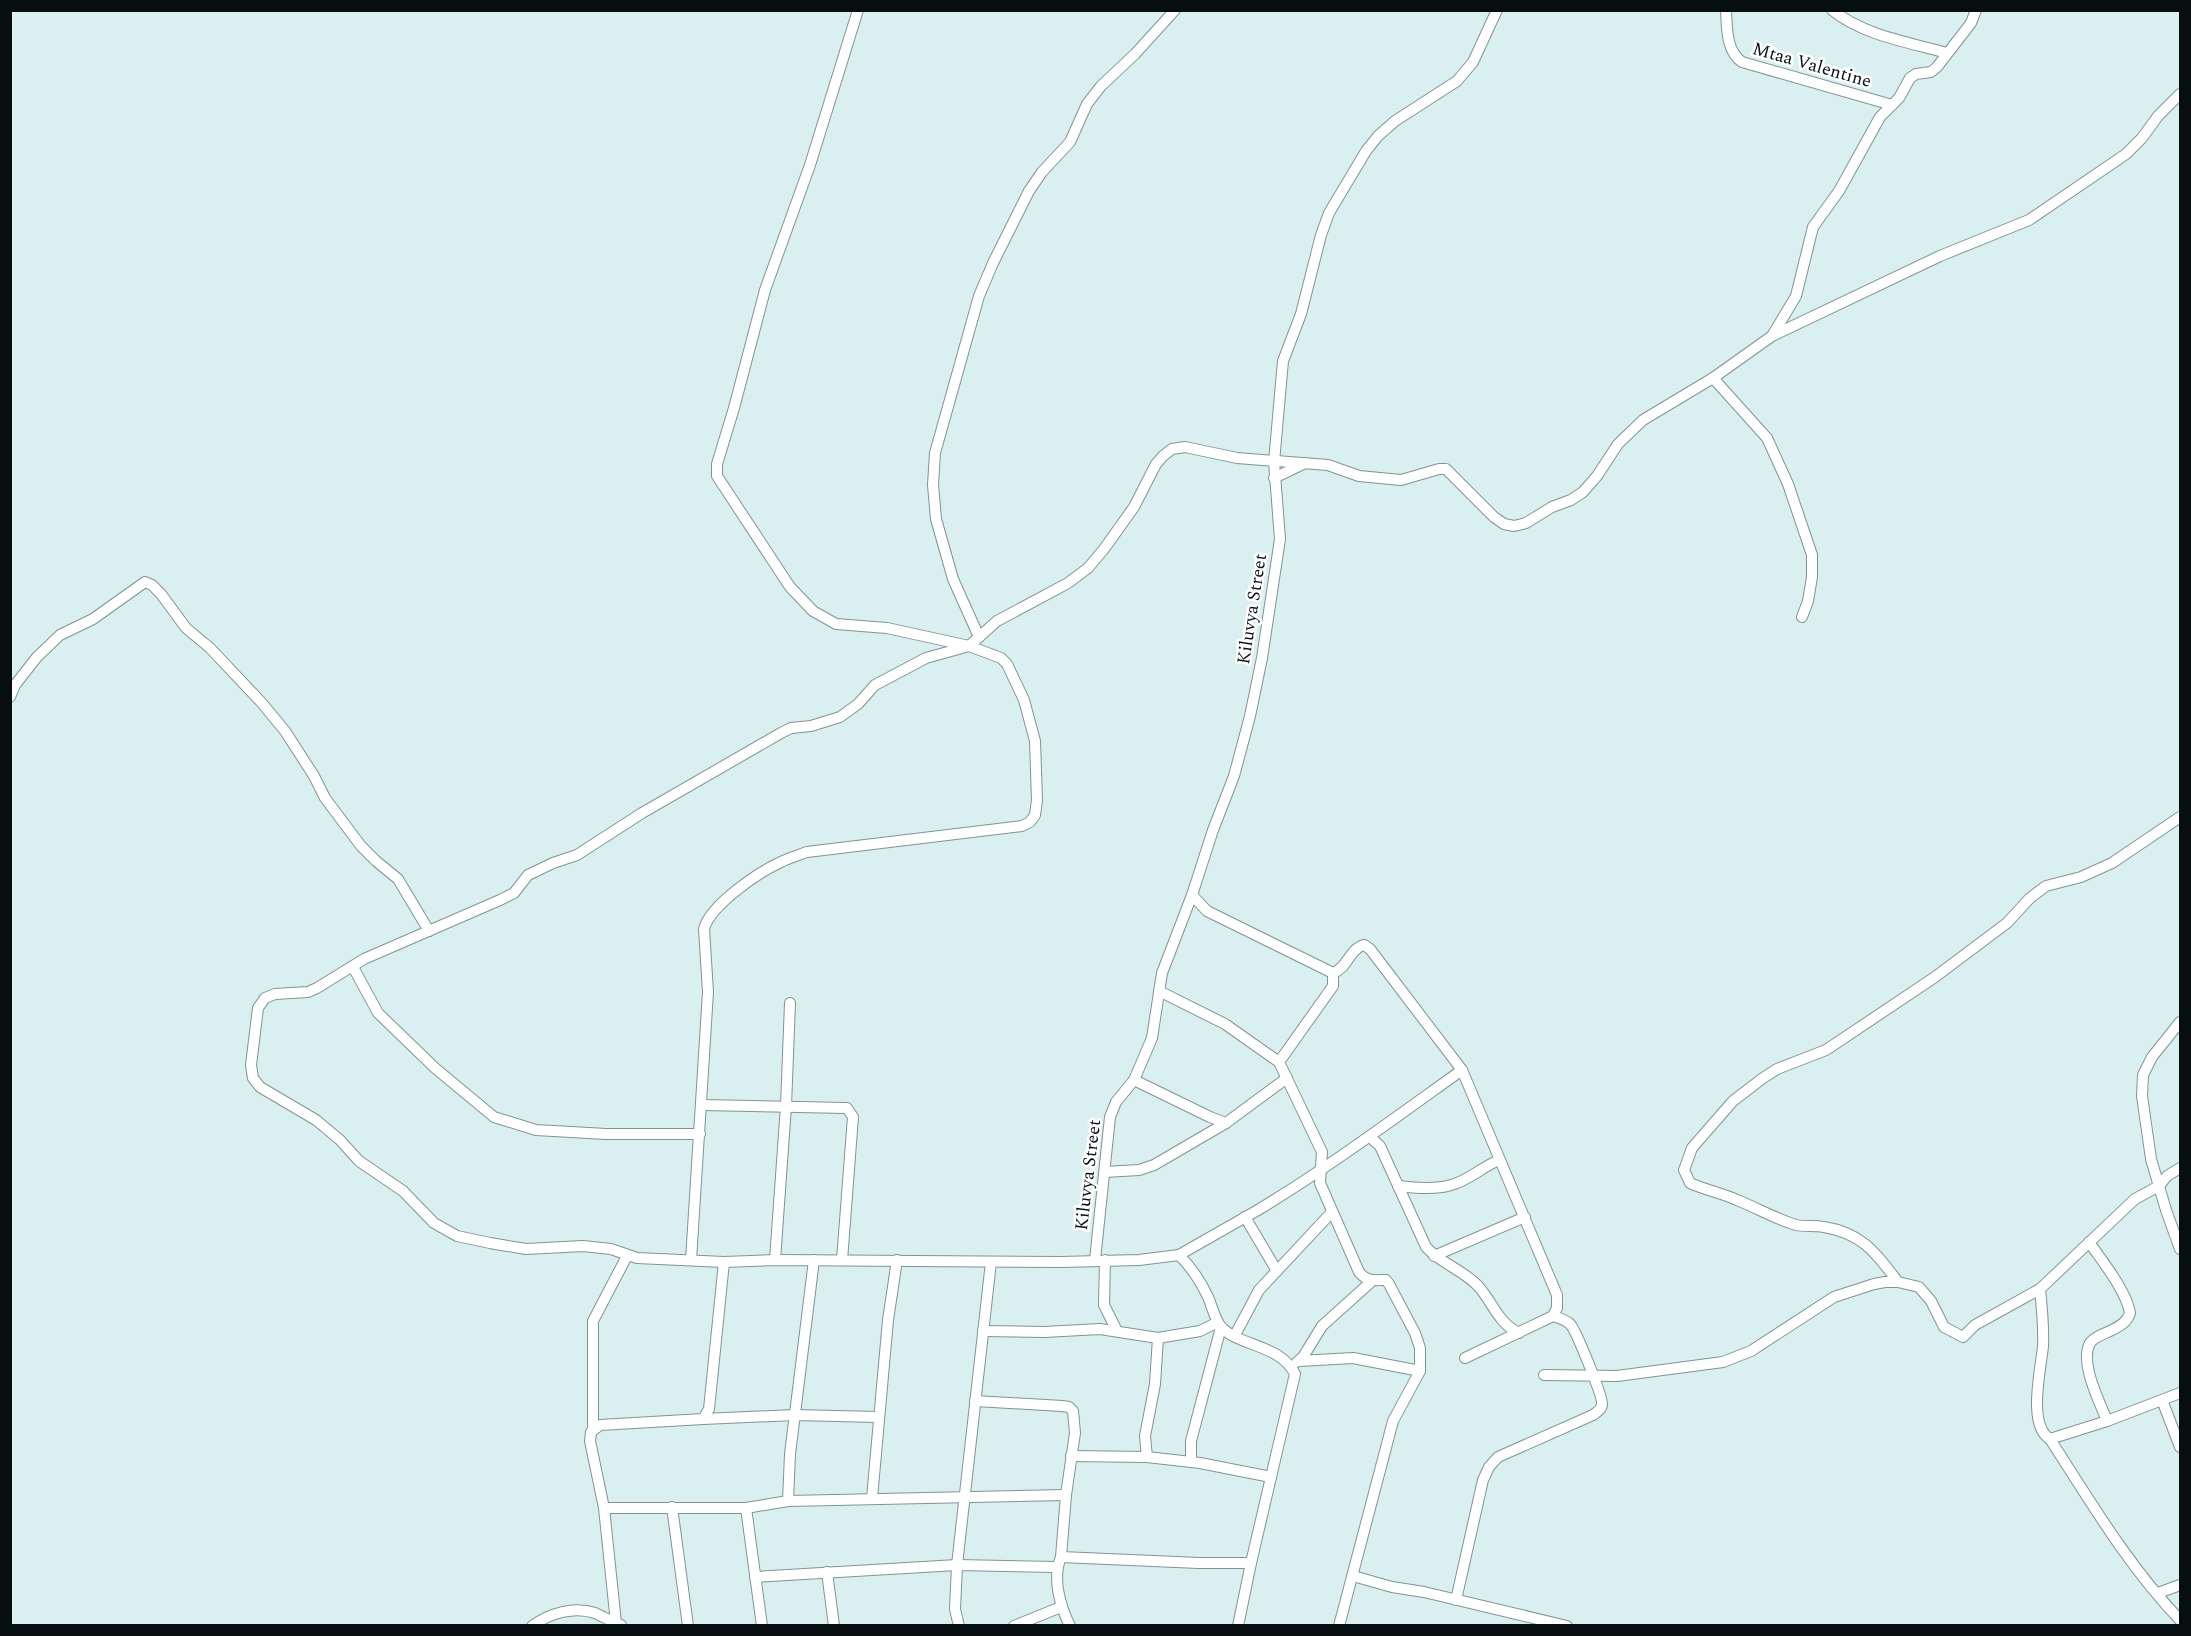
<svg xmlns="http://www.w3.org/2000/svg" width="2191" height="1636" font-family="Spectral,serif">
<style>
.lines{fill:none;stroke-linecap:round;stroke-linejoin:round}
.minor-casing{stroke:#809495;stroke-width:12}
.minor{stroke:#fff;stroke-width:10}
.labels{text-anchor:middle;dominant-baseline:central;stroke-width:5;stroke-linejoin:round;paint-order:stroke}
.street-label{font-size:18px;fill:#070e0f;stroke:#fff}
</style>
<rect width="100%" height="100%" fill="#d9eff0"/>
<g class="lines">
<!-- minor casing -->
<g class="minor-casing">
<g id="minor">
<path d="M 1726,10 C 1727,28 1726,51 1742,62 L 1892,105"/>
<path d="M 1832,10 C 1865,36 1908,42 1947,53"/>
<polyline points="1772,336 1796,296 1813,227 1839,191 1880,117 1899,98 1910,78 1916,74 1931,72 1937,67 1971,23 1976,10"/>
<polyline points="1713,378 1767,438 1788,484 1812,555 1812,577 1808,601 1802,617"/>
<polyline points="1274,478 1305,463"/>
<polyline points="979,637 953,579 936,519 933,485 935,453 979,296 993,263 1029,191 1042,172 1070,142 1087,104 1101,86 1135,54 1175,10"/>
<polyline points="10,697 15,685 37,657 60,635 93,619 145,582 152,585 161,594 186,628 210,648 261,702 285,731 314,776 325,798 361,846 376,861 398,879 429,931"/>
<path d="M 1192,895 L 1207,911 L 1333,973 C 1348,968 1349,949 1364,945 L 1370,949 L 1462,1070 L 1557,1295 L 1557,1308 L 1553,1316 L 1465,1358"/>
<polyline points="353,967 378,1013 435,1068 494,1117 536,1130 606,1134 700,1134"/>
<path d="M 1159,991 L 1225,1024 L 1279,1062 L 1322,1152 L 1320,1183 L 1359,1272 C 1367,1282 1373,1280 1386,1280 L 1389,1284 L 1415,1333 L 1420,1348 L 1420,1371 L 1393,1421 L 1339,1626"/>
<polyline points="2180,1022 2152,1057 2143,1075 2142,1096 2151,1159 2166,1210 2180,1249"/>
<polyline points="1279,1062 1333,986 1333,973"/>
<polyline points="1134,1080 1210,1117 1226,1123"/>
<polyline points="702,1105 847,1108 853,1117 842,1260"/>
<path d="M 1370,1137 L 1380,1146 L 1426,1247 C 1441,1264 1464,1270 1479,1287 C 1493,1303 1498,1323 1519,1333"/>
<polyline points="1105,1172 1139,1170 1154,1165 1226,1123 1287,1078"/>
<path d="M 1398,1186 C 1414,1188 1435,1190 1451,1185 C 1468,1181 1482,1167 1499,1160"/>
<polyline points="1245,1217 1277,1271"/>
<path d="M 2089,1242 C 2102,1261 2126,1290 2130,1313 C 2127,1323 2118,1327 2110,1331 C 2103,1334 2094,1337 2090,1343 C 2079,1363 2100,1402 2107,1421"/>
<path d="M 1179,1255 C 1205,1240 1232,1225 1258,1210 C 1329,1167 1395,1118 1462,1070"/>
<polyline points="1434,1256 1525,1217"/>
<path d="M 691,1260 L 708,992 L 704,929 C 710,905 759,872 781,862 C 789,858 799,855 807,852 L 1022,826 L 1030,822 L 1035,815 L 1037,800 L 1035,741 L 1024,700 L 1007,664 L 1001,658 L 969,646 L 887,628 L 836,624 L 813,611 L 790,587 L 717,476 L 717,464 L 734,408 L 765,290 L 810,165 L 858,10"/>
<polyline points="775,1260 786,1106 790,1003"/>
<polyline points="1095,1260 1110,1117 1116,1102 1134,1080 1152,1038 1162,973 1192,895 1213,830 1234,776 1250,716 1262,658 1280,539 1274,462 1283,361 1301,314 1321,235 1329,213 1366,151 1378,136 1395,121 1457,81 1473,62 1497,10"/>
<polyline points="1105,1260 1104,1305 1117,1331"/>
<path d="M 1898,1282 C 1876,1253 1862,1233 1824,1227 C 1815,1225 1805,1227 1796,1225 C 1776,1219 1757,1208 1737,1200 C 1722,1193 1705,1190 1690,1183 L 1684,1170 L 1692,1148 L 1712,1125 L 1733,1101 L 1763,1078 L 1777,1069 L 1826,1050 L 1935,977 L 2007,923 L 2030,898 L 2046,886 L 2081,877 L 2112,863 L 2180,817"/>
<path d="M 2040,1289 C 2042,1308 2044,1327 2043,1346 C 2041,1369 2027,1425 2050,1439 L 2107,1421 L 2180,1393"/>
<polyline points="983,1331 1044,1332 1100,1329 1158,1338 1200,1331 1218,1322"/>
<polyline points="1235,1335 1259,1290 1332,1212"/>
<polyline points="1299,1361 1353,1358 1420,1371"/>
<polyline points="1297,1362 1303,1357 1322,1326 1372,1281"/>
<polyline points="1544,1375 1617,1376 1723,1362 1751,1351 1834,1297 1874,1284 1885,1282 1898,1282 1919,1287 1931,1301 1944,1327 1963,1337 1975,1325 2040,1289 2135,1199 2159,1186 2167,1176 2180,1168"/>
<polyline points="2162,1400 2180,1447"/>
<path d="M 975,1401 L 1062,1406 L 1069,1407 L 1073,1411 L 1075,1433 L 1066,1495 L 1061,1557 C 1052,1578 1060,1606 1070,1626"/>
<polyline points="703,1419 795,1415 878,1417"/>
<polyline points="593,1428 593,1321 627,1256"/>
<path d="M 2050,1439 C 2090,1501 2129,1567 2180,1620"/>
<polyline points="1071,1456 1147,1457 1200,1463 1271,1477"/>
<polyline points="1147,1457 1145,1436 1155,1384 1158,1338"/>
<polyline points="1191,1462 1191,1441 1221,1327"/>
<polyline points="872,1498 888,1320 897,1260"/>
<polyline points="788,1501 790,1454 814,1260"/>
<polyline points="672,1507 688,1626"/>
<polyline points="604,1508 746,1508 788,1501 1066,1495"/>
<polyline points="746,1508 762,1626"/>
<polyline points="1061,1557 1199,1563 1251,1563"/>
<polyline points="827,1572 834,1626"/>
<polyline points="1353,1576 1392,1587 1424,1592 1567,1626"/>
<polyline points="755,1577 957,1565 1056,1567"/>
<polyline points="2158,1593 2180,1585"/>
<path d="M 1456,1600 L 1483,1480 L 1489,1467 L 1498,1457 L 1593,1415 C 1597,1412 1602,1409 1602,1404 C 1603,1397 1576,1330 1570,1324 C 1566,1320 1559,1318 1553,1316"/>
<polyline points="616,1623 604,1508 590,1441 591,1432 600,1425 703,1419 709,1409 724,1262"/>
<path d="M 532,1626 C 550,1613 574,1606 595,1613 C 604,1617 612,1622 621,1625"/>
<polyline points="959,1626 955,1609 957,1565 991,1262"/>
<polyline points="1014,1626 1061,1607"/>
<path d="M 1238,1626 L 1251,1563 L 1295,1374 C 1280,1344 1240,1347 1221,1327 C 1215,1320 1212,1306 1208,1297 C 1201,1282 1191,1267 1179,1255 L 1139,1260 L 1061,1262 L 775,1260 L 724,1262 L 637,1258 L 611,1249 L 583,1246 L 526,1249 L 490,1243 L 457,1236 L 434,1223 L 403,1191 L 359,1161 L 340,1140 L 316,1120 L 260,1087 L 253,1078 L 251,1065 L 258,1008 L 265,998 L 275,994 L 308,992 L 317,988 L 364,959 L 500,900 L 514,893 L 528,875 L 553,863 L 577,855 L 642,813 L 781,733 L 791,728 L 811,726 L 840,717 L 858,704 L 875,685 L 926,658 L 969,646 L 997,621 L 1068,583 L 1088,568 L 1104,549 L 1134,507 L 1156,464 L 1163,456 L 1172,449 L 1185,447 L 1237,458 L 1328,465 L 1359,476 L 1401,480 L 1439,469 L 1446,469 L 1494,517 L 1504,524 L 1514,526 L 1526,523 L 1552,507 L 1571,500 L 1583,492 L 1597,476 L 1618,444 L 1643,420 L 1713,378 L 1772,336 L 1940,256 L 2029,220 L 2126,154 L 2142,138 L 2158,116 L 2180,94"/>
</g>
</g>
<!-- minor -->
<use href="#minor" class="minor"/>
</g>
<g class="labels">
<!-- street labels -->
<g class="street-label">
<text transform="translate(1812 65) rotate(16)">Mtaa Valentine</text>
<text transform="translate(1252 609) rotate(-81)">Kiluvya Street</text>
<text transform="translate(1088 1175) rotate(-83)">Kiluvya Street</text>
</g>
</g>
<!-- border -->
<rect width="2191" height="1636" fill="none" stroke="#070e0f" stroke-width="24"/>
</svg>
